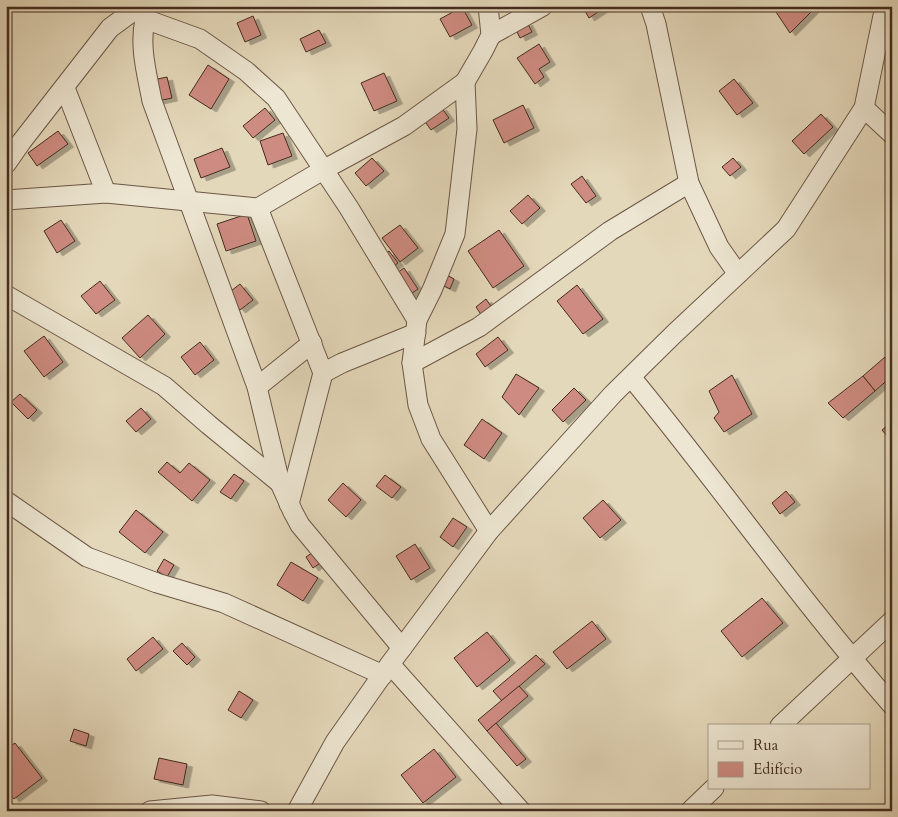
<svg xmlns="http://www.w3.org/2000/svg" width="898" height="817" font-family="Cardo,serif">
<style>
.building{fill:#ce8b81;stroke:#442c20;filter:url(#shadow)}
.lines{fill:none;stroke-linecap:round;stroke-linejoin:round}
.minor-casing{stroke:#6c5746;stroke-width:21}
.minor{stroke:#ede6d2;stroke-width:19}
</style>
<defs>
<filter id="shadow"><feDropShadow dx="5.5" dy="3" stdDeviation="0" flood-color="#0004"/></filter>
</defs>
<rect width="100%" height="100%" fill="#e4d8ba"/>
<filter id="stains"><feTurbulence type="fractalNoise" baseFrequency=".004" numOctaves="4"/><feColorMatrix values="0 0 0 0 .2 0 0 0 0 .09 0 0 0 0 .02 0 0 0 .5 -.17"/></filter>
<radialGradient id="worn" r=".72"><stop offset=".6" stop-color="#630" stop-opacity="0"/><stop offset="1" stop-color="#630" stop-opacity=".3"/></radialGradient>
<!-- building -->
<g class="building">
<polygon points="582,6 607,6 589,18"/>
<polygon points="772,6 817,6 790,33"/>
<polygon points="462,7 472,25 450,37 440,19"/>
<polygon points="253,16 261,35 245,42 237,23"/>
<polygon points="527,22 532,32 520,38 515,28"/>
<polygon points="319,30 326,43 306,52 300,39"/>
<polygon points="539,44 550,62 539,69 544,77 535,84 517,58"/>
<polygon points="208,65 229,79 211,109 189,95"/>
<polygon points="384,73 397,101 374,111 361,83"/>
<polygon points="167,77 172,98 158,101 153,80"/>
<polygon points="734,79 753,103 737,115 719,91"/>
<polygon points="523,105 534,128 504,143 493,120"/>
<polygon points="441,107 449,118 431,130 423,119"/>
<polygon points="265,108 275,120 253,138 243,126"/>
<polygon points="821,114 833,127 804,154 792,141"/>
<polygon points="58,131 68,144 37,166 28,153"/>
<polygon points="283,133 292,156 268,165 260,141"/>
<polygon points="222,148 230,167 201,178 194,159"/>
<polygon points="372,158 384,171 366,186 355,173"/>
<polygon points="733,158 741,167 730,176 722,167"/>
<polygon points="582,176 596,196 586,203 571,184"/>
<polygon points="528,195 540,208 522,224 510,211"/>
<polygon points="247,214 256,241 226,251 217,224"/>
<polygon points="61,220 75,241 57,253 44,231"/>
<polygon points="400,225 418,248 400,262 382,238"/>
<polygon points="499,230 524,266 493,288 468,251"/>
<polygon points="389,251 398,263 391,268 383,256"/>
<polygon points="404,268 418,289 408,296 394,275"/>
<polygon points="443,273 454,279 450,289 438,283"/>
<polygon points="100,281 115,300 96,314 81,296"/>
<polygon points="240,284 253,300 240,310 227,294"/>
<polygon points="577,285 603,319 583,334 557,301"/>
<polygon points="486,299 495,312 484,319 476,307"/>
<polygon points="148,315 165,334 140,358 122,338"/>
<polygon points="44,336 63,362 44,377 24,351"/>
<polygon points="498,337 508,350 485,367 476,354"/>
<polygon points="200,342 214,360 195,375 181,357"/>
<polygon points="885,357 892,365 892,376 875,391 863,376"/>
<polygon points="516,374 539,388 519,415 502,397"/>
<polygon points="732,375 752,414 724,432 714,418 719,412 709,391"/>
<polygon points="863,376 875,391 843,418 828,403"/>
<polygon points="574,388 586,400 563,422 552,410"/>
<polygon points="20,394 37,410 28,419 11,402"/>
<polygon points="141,408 151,419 136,432 126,421"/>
<polygon points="482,419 502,433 484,459 464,445"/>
<polygon points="892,422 892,442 882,430"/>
<polygon points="167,462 180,473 189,463 210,480 192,501 158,472"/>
<polygon points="234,474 244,481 231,499 220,492"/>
<polygon points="385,475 401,487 392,498 376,486"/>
<polygon points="343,483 361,500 346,517 328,500"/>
<polygon points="786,491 795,502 780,514 772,503"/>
<polygon points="603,500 621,520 600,538 583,518"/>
<polygon points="136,510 163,532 145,553 119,532"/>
<polygon points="453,518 467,527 453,547 440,537"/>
<polygon points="415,544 430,568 411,580 396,556"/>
<polygon points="316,550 323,561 313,568 306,557"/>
<polygon points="164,559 174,565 167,577 157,571"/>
<polygon points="291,562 318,578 303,601 277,585"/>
<polygon points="762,598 783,623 742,657 721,631"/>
<polygon points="592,621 606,639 567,669 553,652"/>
<polygon points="487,632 510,660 477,687 454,658"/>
<polygon points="153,637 163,649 136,671 127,659"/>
<polygon points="182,643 195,657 187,665 173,651"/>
<polygon points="536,655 545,664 502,701 493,691"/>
<polygon points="519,686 528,696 487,731 478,720"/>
<polygon points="239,691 253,700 241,718 228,710"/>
<polygon points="496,723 526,759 517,766 487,731"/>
<polygon points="74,729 89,734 86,746 70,741"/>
<polygon points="15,743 42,778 14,799 6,789 6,749"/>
<polygon points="434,749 456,777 423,803 401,775"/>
<polygon points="159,758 187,764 183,785 154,779"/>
</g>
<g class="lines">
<!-- minor casing -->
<g class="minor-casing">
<g id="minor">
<polyline points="650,6 656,24 689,183 719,247 738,274"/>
<polyline points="138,8 145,19 200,39 246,71 276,98 349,208 417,320"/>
<path d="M 145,19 C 139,47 147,74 152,101 L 257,387 L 280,483 L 293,512 L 300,525 L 402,648"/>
<polyline points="491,35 543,6"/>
<polyline points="465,82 467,129 455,234 432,290 417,320 412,363 418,405 431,439 489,531"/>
<polyline points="65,88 106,193"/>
<polyline points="864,108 892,134"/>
<polyline points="6,164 22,141 110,28 140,6"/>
<polyline points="6,200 106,193 258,208 323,170 404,126 465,82 483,51 491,35 488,6"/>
<polyline points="258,208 323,373 289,504"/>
<polyline points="6,295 164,386 209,425 280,483"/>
<polyline points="412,363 479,327 610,231 689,183"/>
<polyline points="323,373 342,363 416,333"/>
<path d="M 631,377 C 720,485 800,600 892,705"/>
<polyline points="257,387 312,343"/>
<polyline points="6,501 87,557 157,583 224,603 383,675"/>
<polyline points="390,664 521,811"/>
<polyline points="780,726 892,621"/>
<polyline points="150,811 212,805 261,811"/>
<polyline points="297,811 335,742 390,664 489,531 613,394 674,334 786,229 864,108 885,6"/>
<polyline points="690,811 714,788"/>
</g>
</g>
<!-- minor -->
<use href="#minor" class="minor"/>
</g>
<!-- margin -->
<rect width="898" height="817" fill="none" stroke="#e4d8ba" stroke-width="25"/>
<rect x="8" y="8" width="883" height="802" fill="none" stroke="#442c20" stroke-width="2.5"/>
<rect x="12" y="12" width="873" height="792" fill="none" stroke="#442c20"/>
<!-- legend -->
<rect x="708" y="724" width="162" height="65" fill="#ede6d2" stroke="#a99c8b"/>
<rect x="718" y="741" width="25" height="8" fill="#ede6d2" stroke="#a99c8b"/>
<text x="753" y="750" font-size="15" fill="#442c20">Rua</text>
<rect x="718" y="762" width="25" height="15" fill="#ce8b81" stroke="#a99c8b"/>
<text x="753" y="774" font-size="15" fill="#442c20">Edifício</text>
<rect width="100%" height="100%" filter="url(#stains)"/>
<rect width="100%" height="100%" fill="url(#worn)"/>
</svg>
